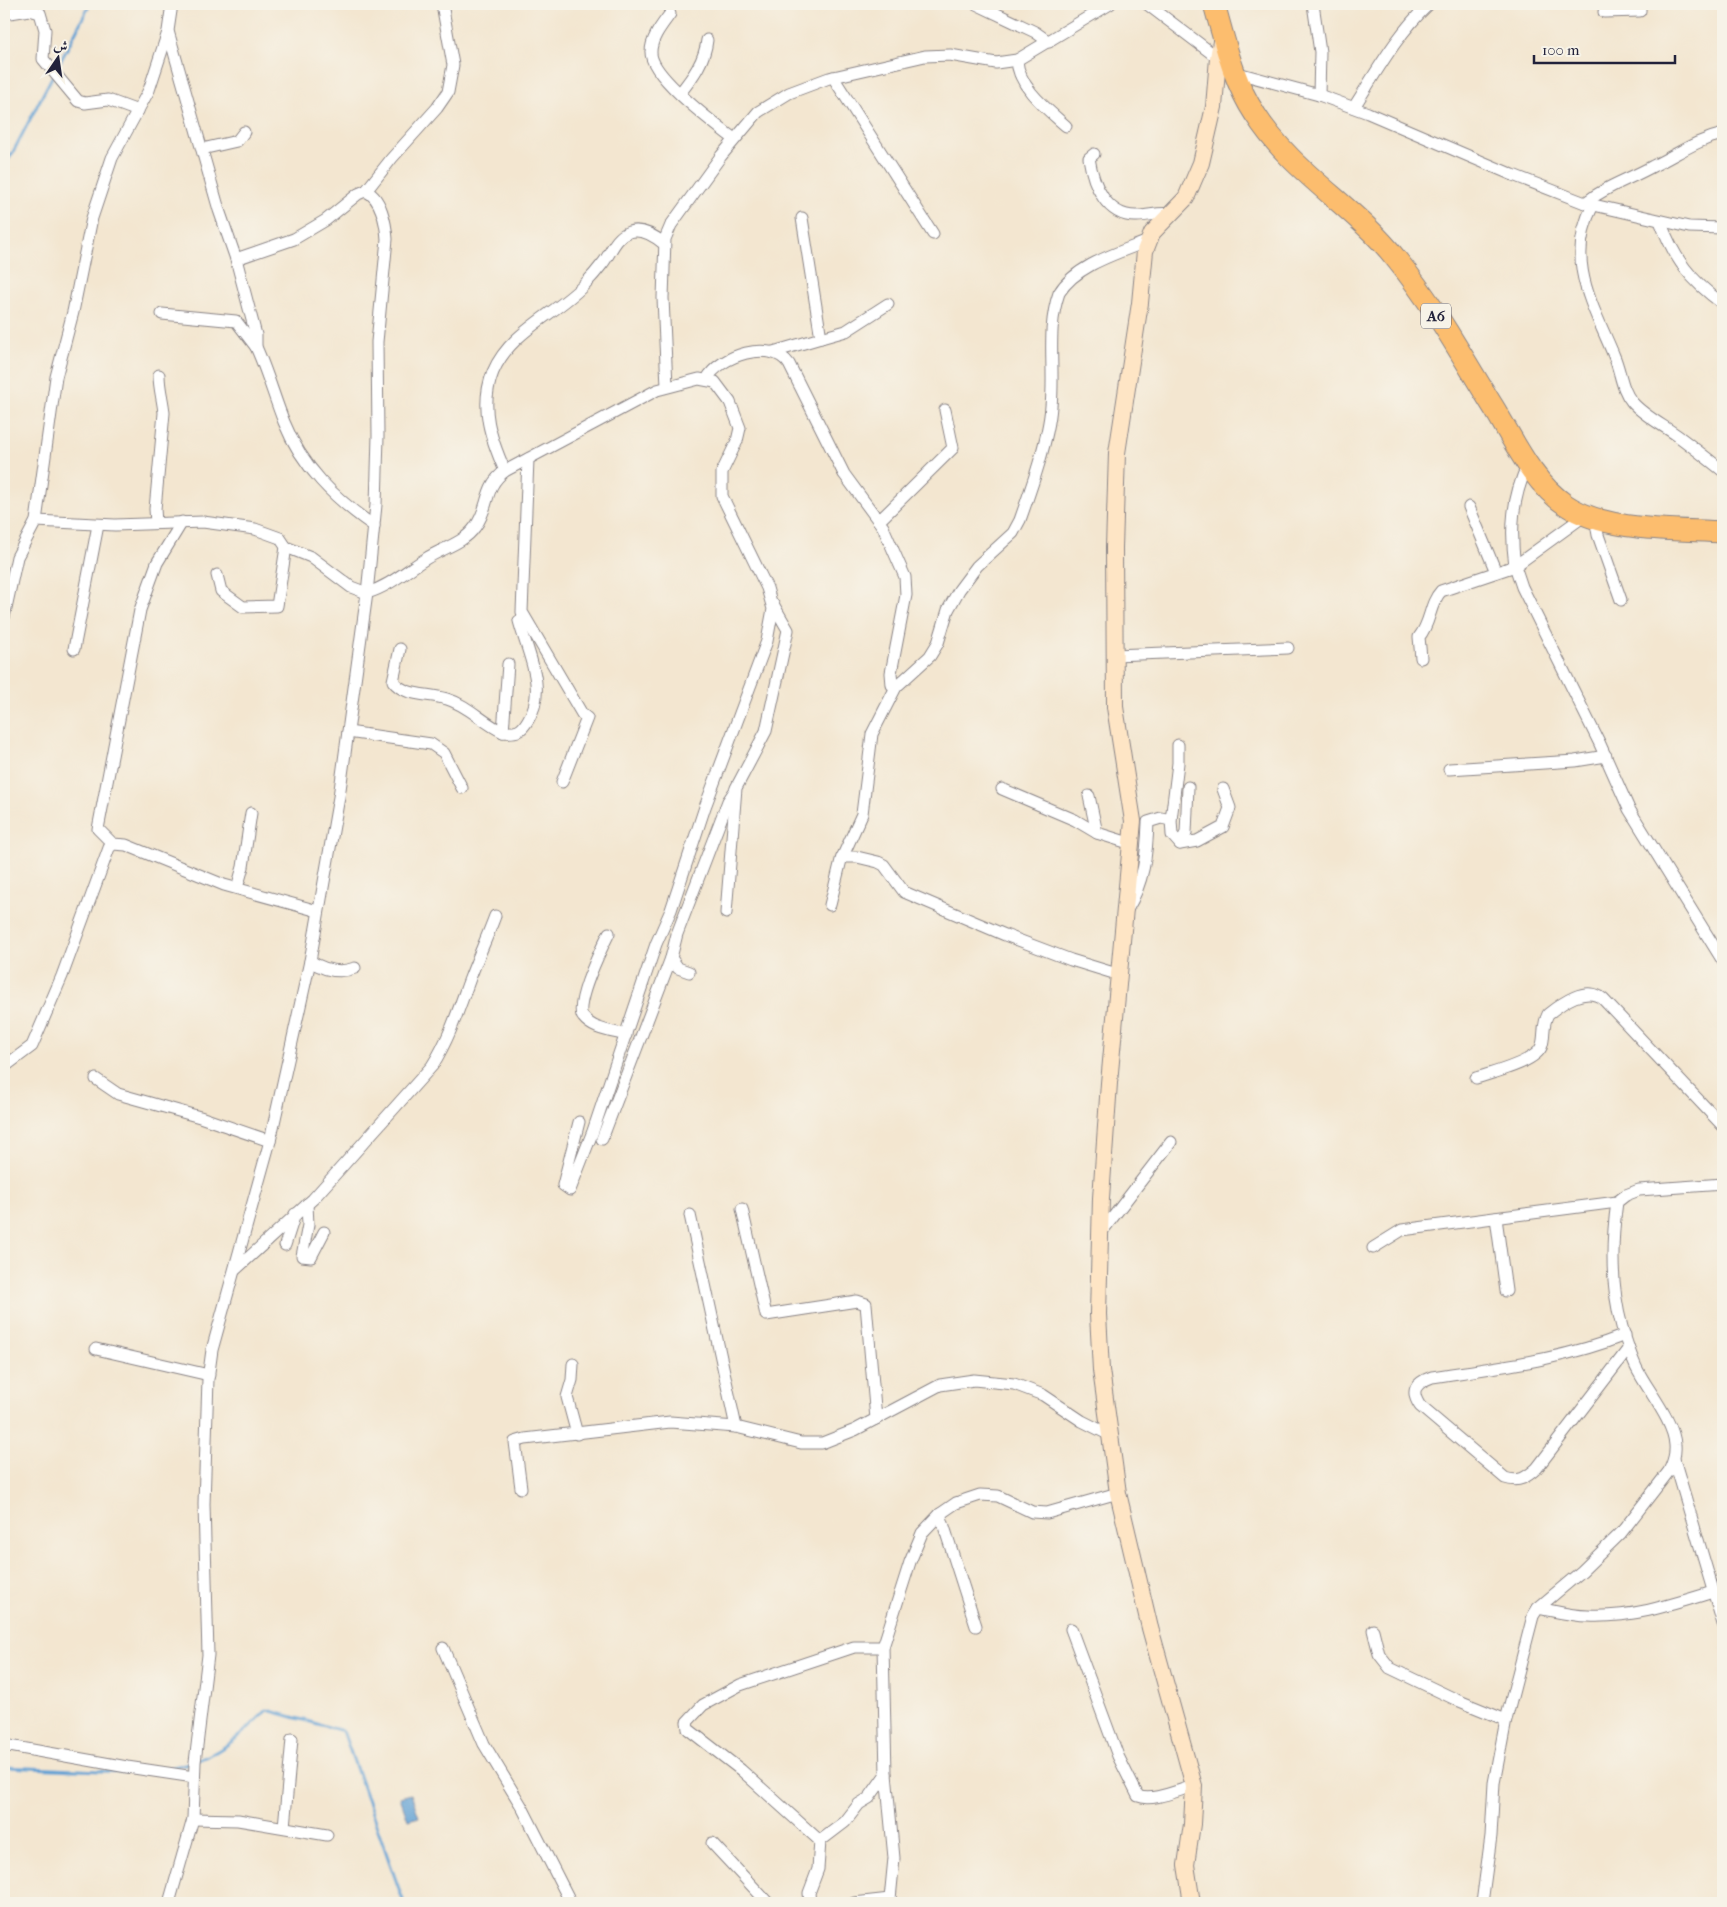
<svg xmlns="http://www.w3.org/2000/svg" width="1727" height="1907" font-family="'IM FELL French Canon',Amiri,serif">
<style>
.water{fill:#62a1d4;stroke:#426288}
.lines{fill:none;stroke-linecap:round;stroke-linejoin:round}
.stream{stroke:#62a1d4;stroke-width:3}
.street-casing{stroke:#8a8486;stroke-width:13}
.secondary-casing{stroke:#8a8486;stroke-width:18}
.highway-casing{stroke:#8a8486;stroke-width:23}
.street{stroke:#fff;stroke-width:11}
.secondary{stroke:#fee5c5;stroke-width:16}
.highway{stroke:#fcbd6e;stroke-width:21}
.labels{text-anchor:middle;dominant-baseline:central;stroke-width:4.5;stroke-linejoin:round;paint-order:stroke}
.shield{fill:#f7f3e8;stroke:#62616f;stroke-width:1}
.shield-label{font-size:15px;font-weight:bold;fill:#22223b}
</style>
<rect width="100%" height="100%" fill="#f7f3e8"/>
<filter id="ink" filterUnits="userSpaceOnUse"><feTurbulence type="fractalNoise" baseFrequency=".02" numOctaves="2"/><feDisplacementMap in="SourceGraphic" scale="10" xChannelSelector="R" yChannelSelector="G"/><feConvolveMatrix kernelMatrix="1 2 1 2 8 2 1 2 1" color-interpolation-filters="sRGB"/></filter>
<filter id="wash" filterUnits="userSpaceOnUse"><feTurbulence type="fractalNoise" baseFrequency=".0096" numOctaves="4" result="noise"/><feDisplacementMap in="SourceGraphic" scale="20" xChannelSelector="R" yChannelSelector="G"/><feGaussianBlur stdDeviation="1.12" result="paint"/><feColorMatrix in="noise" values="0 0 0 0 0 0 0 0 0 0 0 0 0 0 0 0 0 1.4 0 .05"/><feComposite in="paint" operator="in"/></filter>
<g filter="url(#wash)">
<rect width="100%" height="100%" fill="#f3e6d0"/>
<!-- water -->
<polygon class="water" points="411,1794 419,1817 408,1820 400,1797"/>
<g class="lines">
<!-- stream -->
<g class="stream">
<polyline points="56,70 90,4"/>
<polyline points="4,166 12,154 53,75"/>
<path d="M 198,1760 C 226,1750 246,1731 267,1710 L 343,1731 L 404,1903"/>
<polyline points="4,1767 126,1772"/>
<polyline points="166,1769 192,1762"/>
</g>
</g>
</g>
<g filter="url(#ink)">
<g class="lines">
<!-- street casing -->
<g class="street-casing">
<g id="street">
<polyline points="976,4 1035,32 1049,42"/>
<polyline points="1147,4 1218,58"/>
<polyline points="1313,4 1320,52 1319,95"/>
<polyline points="1604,12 1640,11 1640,4"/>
<polyline points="4,14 29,10 40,13 45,30 43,59 78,101 85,103 108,100 138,111"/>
<path d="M 670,14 C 662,25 651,38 651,52 C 650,76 715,124 734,139"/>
<path d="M 1017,60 C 1018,87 1047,109 1066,126"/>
<polyline points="1234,72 1319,95 1368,113 1513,175 1585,203 1689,227 1723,228"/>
<polyline points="833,77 933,234"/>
<path d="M 680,93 C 693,77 705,60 707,40"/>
<path d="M 1354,107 C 1377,71 1397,34 1429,4"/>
<polyline points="202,149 237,141 244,132"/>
<path d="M 1094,154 L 1089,158 C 1093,184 1106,217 1137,216 C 1150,216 1157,212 1172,214"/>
<polyline points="366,191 392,158 437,108 448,92 453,65 442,4"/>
<path d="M 1585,203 C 1606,186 1630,179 1653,166 C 1678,154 1696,140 1723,134"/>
<path d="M 1593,205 C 1564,261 1593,305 1614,356 C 1621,372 1621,389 1632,402 C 1644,416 1663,425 1678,436 C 1693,447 1708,459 1723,471"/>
<path d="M 1660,221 C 1675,260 1690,280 1723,304"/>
<path d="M 236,259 L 256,335 L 256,347 C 267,371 274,397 284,422 C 302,467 335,499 374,526"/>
<polyline points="162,314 236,321 256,347"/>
<polyline points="821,338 846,331 888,304"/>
<polyline points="773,352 821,338 802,218"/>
<path d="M 707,379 C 719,356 771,338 789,364 L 844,474 L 883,527 L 905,577 L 906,595 L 891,673 L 892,685 L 896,687 L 930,656 L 938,643 L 948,610 L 959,590 L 977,566 L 1013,533 L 1020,520 C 1031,489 1049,438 1051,406 C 1055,368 1046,330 1059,293 C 1076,265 1118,253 1148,241"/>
<polyline points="667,386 663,298 665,239 671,225 721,156 758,112 789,93 829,78 925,56 950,55 996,63 1017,60 1110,4"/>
<polyline points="528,459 522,612 582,714 587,718 562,782"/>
<path d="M 505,471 C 491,439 479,407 493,372 C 510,332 554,315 583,286 C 590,279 597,271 603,263 C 611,253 615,237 629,232 C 642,228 655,236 664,244"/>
<polyline points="1469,507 1496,572"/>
<polyline points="1584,516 1515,566 1522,587 1599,742 1629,809 1723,961"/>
<polyline points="1595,518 1598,535 1621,600"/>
<path d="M 36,521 L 115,525 L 203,522 L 255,529 L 280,538 L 286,547 L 311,557 L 351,587 L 367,593 C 390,586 407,570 427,558 C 443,548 464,543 475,527 C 490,508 483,487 505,471 L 657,390 L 699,379 L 715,382 L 730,402 L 740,428 L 737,441 L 722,472 L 722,496 L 767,588 L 773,609 L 767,641 L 705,807 L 671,910 L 656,944 L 593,1131 L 570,1190 L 563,1185 L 579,1122"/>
<polyline points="879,521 953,448 945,410"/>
<path d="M 156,523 L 155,509 L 164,413 C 163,400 159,389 159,375"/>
<polyline points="217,575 221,591 243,607 277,606 286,547"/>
<polyline points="4,617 17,557 36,521 56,377 73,312 92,218 112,158 149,90 168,32"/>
<polyline points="74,649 98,525"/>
<path d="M 400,649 L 393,681 C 405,697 428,693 447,699 C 468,705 483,723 503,732"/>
<polyline points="1114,655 1288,648"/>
<path d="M 1421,658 L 1419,637 C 1431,623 1429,604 1441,591 L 1515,566 C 1510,529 1512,498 1528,464"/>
<path d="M 508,664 L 503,732 C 517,733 521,732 528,720 C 548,689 527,652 519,621 L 525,618"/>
<polyline points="348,732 431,744 444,753 462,788"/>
<polyline points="1449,769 1575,761 1606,756"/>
<polyline points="1002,789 1075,820 1097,833"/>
<polyline points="1089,796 1097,833 1132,844"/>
<polyline points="1171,820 1172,835 1180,844 1186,833 1188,787"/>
<polyline points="113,844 98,829 140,610 157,563 182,522"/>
<polyline points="1180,844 1197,841 1223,827 1230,808 1223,789"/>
<polyline points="842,857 857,857 878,862 884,865 904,892 1005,935 1071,960 1120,975"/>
<polyline points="237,888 243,867 251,813"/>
<polyline points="830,905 841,860 862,814 872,734 896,687"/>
<path d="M 1127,910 C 1144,882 1147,854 1148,822 L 1161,818 L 1171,820 L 1178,763 L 1178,745"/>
<polyline points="726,913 736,788 766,731 788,630 773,604"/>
<path d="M 609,933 C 602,947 573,1006 583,1017 C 593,1030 611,1031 626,1035"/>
<path d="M 310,961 C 324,970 339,974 355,968"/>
<polyline points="689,972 678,968 671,958 677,934 728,801 734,792"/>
<polyline points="4,1067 32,1046 62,976 109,848 113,844 126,845 224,885 318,911"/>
<path d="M 1476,1078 C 1491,1073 1538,1062 1542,1045 C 1545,1035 1542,1025 1548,1014 C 1562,1003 1586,985 1603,999 L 1723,1126"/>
<polyline points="96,1079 118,1094 200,1117 270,1141"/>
<polyline points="602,1139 671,958"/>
<polyline points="307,1204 308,1225 302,1256 311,1257 324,1232"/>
<polyline points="742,1209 766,1315 857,1301 866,1304 876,1419"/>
<polyline points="690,1215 736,1427"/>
<polyline points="1496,1218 1506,1291"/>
<polyline points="1100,1234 1171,1142"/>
<polyline points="285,1245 295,1214"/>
<polyline points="1373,1248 1402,1230 1617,1202"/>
<path d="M 235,1270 L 313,1199 L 432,1066 C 449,1039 458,1011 469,981 C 477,959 487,938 495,916"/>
<path d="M 1625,1335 C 1563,1360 1497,1367 1432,1377 C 1415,1383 1410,1391 1420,1406 L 1505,1478 C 1519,1483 1527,1477 1537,1468 L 1629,1348"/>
<polyline points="96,1349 209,1375"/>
<polyline points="573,1364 572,1380 567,1397 577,1434"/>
<polyline points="1674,1459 1723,1624"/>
<polyline points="521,1488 515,1442 525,1439 670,1422 736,1427 801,1443 822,1443 855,1430 940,1385 974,1380 1014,1384 1043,1395 1082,1421 1110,1435"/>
<polyline points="940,1514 976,1626"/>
<path d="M 1538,1608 C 1554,1611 1571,1616 1588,1616 C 1632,1618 1671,1605 1713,1592"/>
<path d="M 1071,1629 L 1118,1756 L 1138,1796 C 1153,1802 1178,1790 1194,1786"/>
<polyline points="1373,1630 1379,1654 1390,1668 1457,1700 1506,1720"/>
<polyline points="443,1648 484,1744 522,1807 571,1903"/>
<polyline points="4,1745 127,1767 194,1777"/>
<polyline points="193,1819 238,1820 327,1835"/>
<polyline points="284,1827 292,1739"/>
<polyline points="820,1841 741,1770 688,1729 687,1722 703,1705 740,1685 854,1647 883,1647"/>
<polyline points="712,1843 768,1903"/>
<path d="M 169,1903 L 193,1819 L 195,1762 L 208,1655 L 204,1504 L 208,1379 L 212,1350 L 270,1141 L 310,961 L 339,797 L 367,593 L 376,505 L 378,436 L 377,342 L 387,239 C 386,224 381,196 365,191 L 358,194 L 326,220 L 294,239 L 236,259 L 219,210 L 168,31 L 172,4"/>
<polyline points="810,1903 809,1893 818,1869 820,1841 845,1822 859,1804 869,1798 886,1774"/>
<polyline points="854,1903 890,1899"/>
<polyline points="892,1903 890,1899 894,1858 886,1774 883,1647 910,1562 922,1533 940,1514 956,1503 980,1495 998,1496 1032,1512 1047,1513 1118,1493"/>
<path d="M 1482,1903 L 1491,1836 L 1494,1783 L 1506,1720 L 1533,1616 L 1538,1608 L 1582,1571 L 1621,1533 L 1669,1471 C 1673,1463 1676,1455 1675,1445 C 1674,1421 1647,1390 1636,1367 C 1630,1354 1626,1341 1622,1327 C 1611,1287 1611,1244 1617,1202 L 1626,1195 L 1639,1190 L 1723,1184"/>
</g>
</g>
<!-- secondary casing -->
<g class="secondary-casing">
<polyline id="secondary" points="1192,1903 1186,1865 1192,1824 1194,1786 1150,1628 1118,1493 1101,1370 1098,1314 1101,1198 1109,1083 1133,821 1115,707 1114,548 1117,453 1140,303 1145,251 1152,233 1186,198 1201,163 1214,107 1218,58 1222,36"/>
</g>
<!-- highway casing -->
<g class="highway-casing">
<path id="highway" d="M 1214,4 C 1225,42 1233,81 1255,114 C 1292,173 1355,206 1397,260 C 1434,305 1463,358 1494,408 C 1514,441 1533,483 1566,505 C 1606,532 1676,529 1723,532"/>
</g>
<!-- street -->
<use href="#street" class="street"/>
<!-- secondary -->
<use href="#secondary" class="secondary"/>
<!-- highway -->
<use href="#highway" class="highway"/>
</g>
</g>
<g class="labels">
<!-- shield labels -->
<rect class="shield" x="1421" y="303.5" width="30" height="25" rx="4"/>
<g class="shield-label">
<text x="1436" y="316">A6</text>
</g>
</g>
<!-- margin -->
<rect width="1727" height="1907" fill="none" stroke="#f7f3e8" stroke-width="20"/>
<!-- north arrow -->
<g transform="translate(58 58) rotate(13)" stroke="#f7f3e8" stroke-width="4" paint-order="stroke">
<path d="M0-4L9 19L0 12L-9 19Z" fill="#22223b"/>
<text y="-8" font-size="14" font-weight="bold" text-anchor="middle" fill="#22223b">ش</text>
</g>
<!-- scale -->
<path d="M1534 55v8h141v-8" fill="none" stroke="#22223b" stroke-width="2.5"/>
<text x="1542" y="55" font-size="15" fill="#22223b" stroke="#f7f3e8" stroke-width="4" paint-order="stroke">100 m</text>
</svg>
